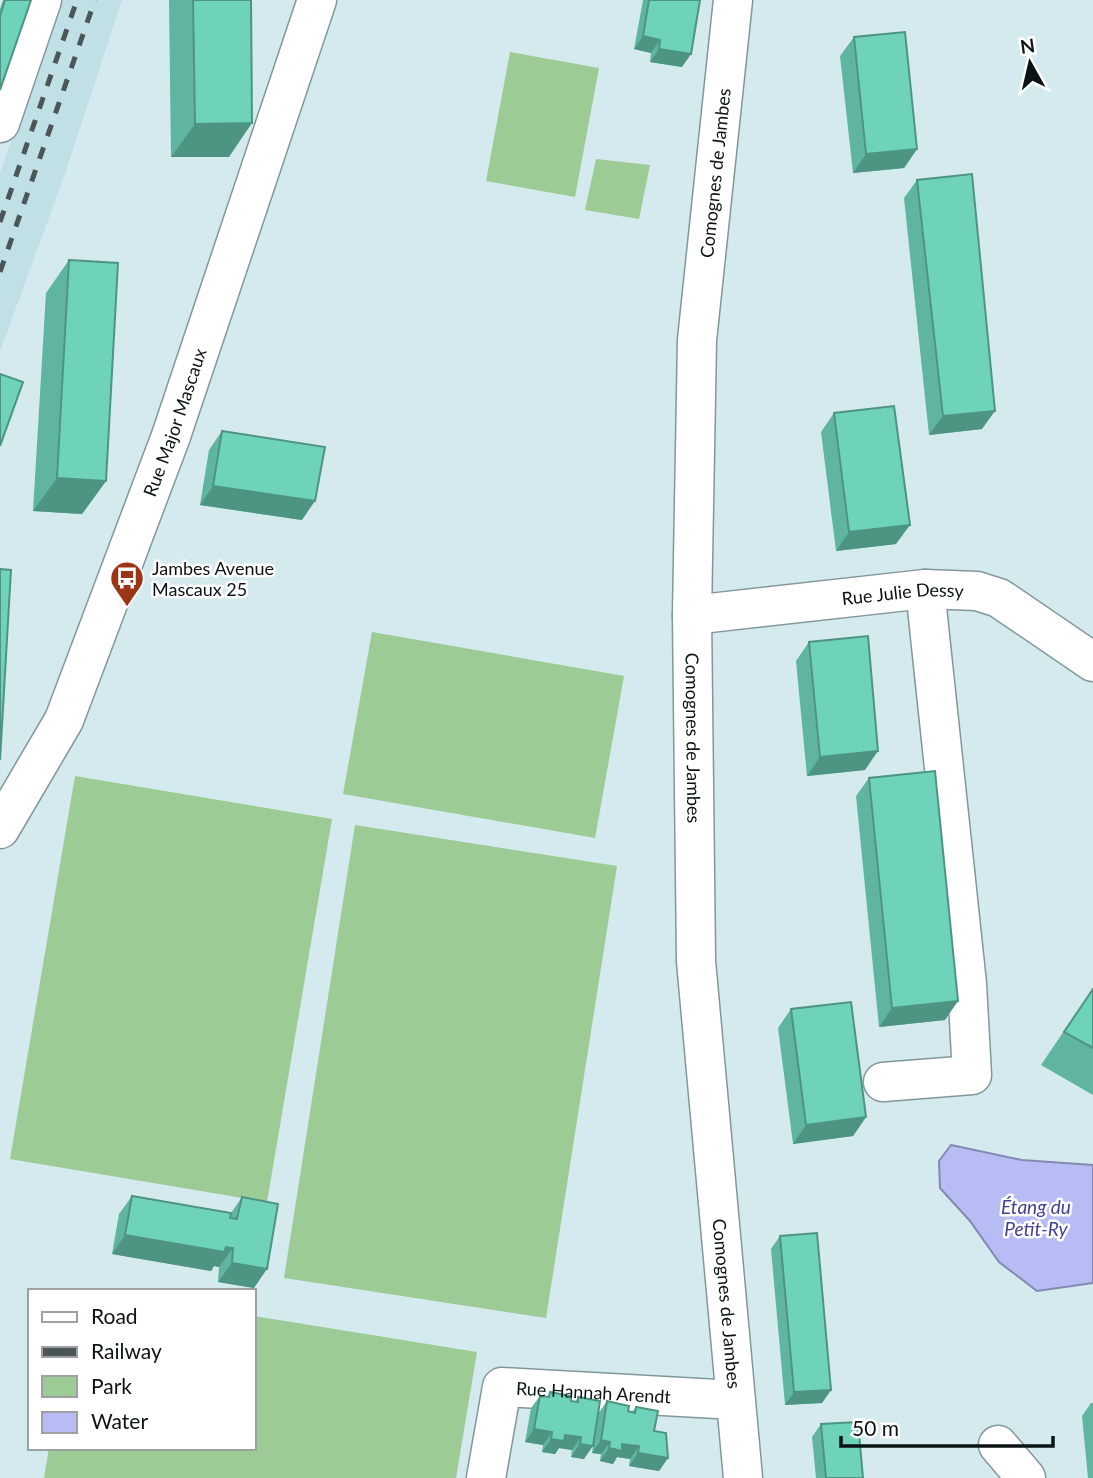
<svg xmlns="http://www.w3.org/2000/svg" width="1093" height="1478" font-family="Lato,sans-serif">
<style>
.built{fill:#c0e0e6}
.green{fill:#9ccb95}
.water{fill:#b7bcf4;stroke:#8389b1;stroke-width:2}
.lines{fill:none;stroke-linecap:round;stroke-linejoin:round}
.minor-casing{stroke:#83979b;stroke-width:41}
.minor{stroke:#fff;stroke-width:38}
.rail{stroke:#4a5658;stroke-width:5;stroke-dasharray:12 12;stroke-linecap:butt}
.wall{fill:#5fb5a1}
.shaded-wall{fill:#4e9483}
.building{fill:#6fd3bb;stroke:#4e9483;stroke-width:2}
.labels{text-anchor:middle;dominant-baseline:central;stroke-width:5;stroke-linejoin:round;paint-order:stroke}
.street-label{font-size:18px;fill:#0b1314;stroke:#fff}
.poi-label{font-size:18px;fill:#0b1314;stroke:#fff;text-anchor:start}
.water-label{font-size:19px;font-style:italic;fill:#434092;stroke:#fff}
</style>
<rect width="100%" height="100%" fill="#d4eaee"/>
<!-- built -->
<polygon class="built" points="59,0 122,0 65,174 0,351 0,173"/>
<!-- green -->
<g class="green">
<polygon points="510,52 599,68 575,197 486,181"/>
<polygon points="596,159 650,165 639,219 585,210"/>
<polygon points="372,632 624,676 595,838 343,794"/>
<polygon points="75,776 332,819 267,1202 10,1159"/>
<polygon points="355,825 617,866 546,1318 284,1278"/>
<polygon points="254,1316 477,1352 456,1478 44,1478 49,1448 254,1448"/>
</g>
<!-- water -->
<polygon class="water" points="951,1145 1022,1160 1093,1165 1093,1283 1037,1291 999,1262 970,1221 940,1188 939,1161"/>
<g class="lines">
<!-- minor casing -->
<g class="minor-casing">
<g id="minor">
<path id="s1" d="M 733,0 L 697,340 L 692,615 L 696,961 L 743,1478"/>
<polyline points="0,123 42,0"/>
<path id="s2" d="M 692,615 L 925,589 L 977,591 L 999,598 L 1093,662"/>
<path id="s3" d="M 0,829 L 64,720 L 171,436 L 317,0"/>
<polyline points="883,1082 972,1075 967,984 925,589"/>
<polyline points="998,1445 1026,1478"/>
<path id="s4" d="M 486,1478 L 502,1387 L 735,1400"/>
</g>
</g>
<!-- minor -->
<use href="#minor" class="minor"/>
<!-- rail -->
<g class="rail">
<polyline points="0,222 77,0"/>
<polyline points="0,272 95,0"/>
</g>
</g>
<!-- wall -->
<g class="wall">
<polygon points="3,0 31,0 0,90 0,9"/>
<polygon points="169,0 251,0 229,157 171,157"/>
<polygon points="643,0 700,0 682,67 650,62 651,53 634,49"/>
<polygon points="854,37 917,149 904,168 853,173 840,56"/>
<polygon points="917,180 982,429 929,435 904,198"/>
<polygon points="69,260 106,481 82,514 33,511 46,293"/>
<polygon points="834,413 896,544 836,551 821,432"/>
<polygon points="222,431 302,520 200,505 209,450"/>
<polygon points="809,642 865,770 807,776 796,661"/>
<polygon points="869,778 945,1020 879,1027 856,796"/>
<polygon points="1093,988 1093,1095 1041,1065"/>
<polygon points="791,1009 866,1117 853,1136 793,1144 778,1028"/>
<polygon points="132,1196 231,1213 242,1197 254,1288 218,1282 219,1267 214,1266 211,1271 112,1254 119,1214"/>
<polygon points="780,1236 831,1390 822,1403 785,1405 771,1249"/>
<polygon points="550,1392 571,1401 575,1402 578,1397 584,1459 571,1457 572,1450 559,1448 555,1454 542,1452 543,1445 525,1442 531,1408 540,1396 547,1397"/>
<polygon points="607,1401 628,1411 632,1412 636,1407 654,1431 668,1458 659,1471 629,1466 630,1459 617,1457 613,1464 600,1461 601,1454 592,1453 598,1414"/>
<polygon points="1091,1403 1093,1403 1093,1478 1088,1478 1082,1416"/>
<polygon points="821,1424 863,1478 816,1478 812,1437"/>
</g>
<!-- shaded-wall -->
<g class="shaded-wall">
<polygon points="643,36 660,40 651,53 634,49"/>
<polygon points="659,49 691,54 682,67 650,62"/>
<polygon points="252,123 229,157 171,157 195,124"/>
<polygon points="917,149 904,168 853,173 866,154"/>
<polygon points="995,411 982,429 929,435 943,416"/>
<polygon points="57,478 106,481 82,514 33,511"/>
<polygon points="213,486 315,501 302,520 200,505"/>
<polygon points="910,525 896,544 836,551 849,532"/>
<polygon points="878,751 865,770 807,776 820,757"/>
<polygon points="958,1001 945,1020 879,1027 892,1008"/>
<polygon points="866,1117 853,1136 793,1144 806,1125"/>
<polygon points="125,1235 226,1247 233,1248 219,1267 214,1266 211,1271 112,1254"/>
<polygon points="232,1263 267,1269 254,1288 218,1282"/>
<polygon points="831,1390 822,1403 785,1405 794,1392"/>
<polygon points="534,1429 552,1432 543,1445 525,1442"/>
<polygon points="565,1435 581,1437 572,1450 559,1448 555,1454 542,1452 551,1439"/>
<polygon points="601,1440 610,1442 601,1454 592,1453"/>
<polygon points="580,1444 593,1446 584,1459 571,1457"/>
<polygon points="622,1444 639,1446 630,1459 617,1457 613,1464 600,1461 609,1448"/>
<polygon points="638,1453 668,1458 659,1471 629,1466"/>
</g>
<!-- building -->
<g class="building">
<polygon points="5,0 31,0 0,90 0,16"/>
<polygon points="193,0 251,0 252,123 195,124"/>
<polygon points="649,0 700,0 691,54 659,49 660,40 643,36"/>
<polygon points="905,32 917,149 866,154 854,37"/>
<polygon points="972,174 995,411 943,416 917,180"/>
<polygon points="69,260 118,263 106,481 57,478"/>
<polygon points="0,374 23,382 0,446"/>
<polygon points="894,406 910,525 849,532 834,413"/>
<polygon points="222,431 325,447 315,501 213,486"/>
<polygon points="0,569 11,570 0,760"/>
<polygon points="868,636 878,751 820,757 809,642"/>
<polygon points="935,771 958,1001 892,1008 869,778"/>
<polygon points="1093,989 1093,1048 1064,1032"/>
<polygon points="851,1002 866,1117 806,1125 791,1009"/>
<polygon points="132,1196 231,1213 230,1218 237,1219 242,1197 278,1204 267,1269 232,1263 233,1248 226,1247 224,1252 125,1235"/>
<polygon points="817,1233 831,1390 794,1392 780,1236"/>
<polygon points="550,1392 571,1396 571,1401 578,1402 578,1397 600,1401 593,1446 580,1444 581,1437 565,1435 564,1441 551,1439 552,1432 534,1429 540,1396 549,1397"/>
<polygon points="607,1401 629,1406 628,1411 635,1413 636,1407 658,1411 654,1431 666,1433 668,1458 638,1453 639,1446 622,1444 622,1451 609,1448 610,1442 601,1440"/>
<polygon points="858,1422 863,1478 826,1478 821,1424"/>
</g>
<!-- icons -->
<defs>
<g id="bus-pin" transform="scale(1.75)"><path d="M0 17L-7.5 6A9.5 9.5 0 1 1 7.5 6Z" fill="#9c3515" stroke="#fff"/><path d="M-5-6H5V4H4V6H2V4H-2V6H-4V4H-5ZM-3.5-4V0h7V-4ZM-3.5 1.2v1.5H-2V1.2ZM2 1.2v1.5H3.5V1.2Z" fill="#fff"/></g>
</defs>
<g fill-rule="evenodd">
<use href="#bus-pin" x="127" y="578"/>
</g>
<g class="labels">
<!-- street labels -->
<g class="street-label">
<text transform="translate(715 173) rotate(-84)">Comognes de Jambes</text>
<text stroke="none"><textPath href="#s3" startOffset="444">Rue Major Mascaux</textPath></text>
<text stroke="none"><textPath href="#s2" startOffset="212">Rue Julie Dessy</textPath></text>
<text stroke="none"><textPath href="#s1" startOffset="740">Comognes de Jambes</textPath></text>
<text stroke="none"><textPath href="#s1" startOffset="1307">Comognes de Jambes</textPath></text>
<text stroke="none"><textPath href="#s4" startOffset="184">Rue Hannah Arendt</textPath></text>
</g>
<!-- poi labels -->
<g class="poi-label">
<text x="152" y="568">Jambes Avenue<tspan x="152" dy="21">Mascaux 25</tspan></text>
</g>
<!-- water labels -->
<g class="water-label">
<text x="1036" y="1206">Étang du<tspan x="1036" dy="22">Petit-Ry</tspan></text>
</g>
</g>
<!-- legend -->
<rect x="28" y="1289" width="228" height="161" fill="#ffffff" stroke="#9da1a1" stroke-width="2"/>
<rect x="42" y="1312" width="35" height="10" fill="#ffffff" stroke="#9da1a1" stroke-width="2"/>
<text x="91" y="1324" font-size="21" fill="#0b1314">Road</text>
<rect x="42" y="1347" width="35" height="10" fill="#4a5658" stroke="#9da1a1" stroke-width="2"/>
<text x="91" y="1359" font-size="21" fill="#0b1314">Railway</text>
<rect x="42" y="1376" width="35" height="21" fill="#9ccb95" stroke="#9da1a1" stroke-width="2"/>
<text x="91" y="1394" font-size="21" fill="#0b1314">Park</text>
<rect x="42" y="1412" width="35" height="21" fill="#b7bcf4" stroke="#9da1a1" stroke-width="2"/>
<text x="91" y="1429" font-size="21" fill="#0b1314">Water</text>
<!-- north arrow -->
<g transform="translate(1030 63) rotate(352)" stroke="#ffffff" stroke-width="5" paint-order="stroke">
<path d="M0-5L12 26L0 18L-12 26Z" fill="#0b1314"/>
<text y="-10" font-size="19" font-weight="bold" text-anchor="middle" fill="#0b1314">N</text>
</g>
<!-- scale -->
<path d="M841 1436v10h212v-10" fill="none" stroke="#0b1314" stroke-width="3.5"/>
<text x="852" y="1436" font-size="21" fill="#0b1314" stroke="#ffffff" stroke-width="5" paint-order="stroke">50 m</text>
</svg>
